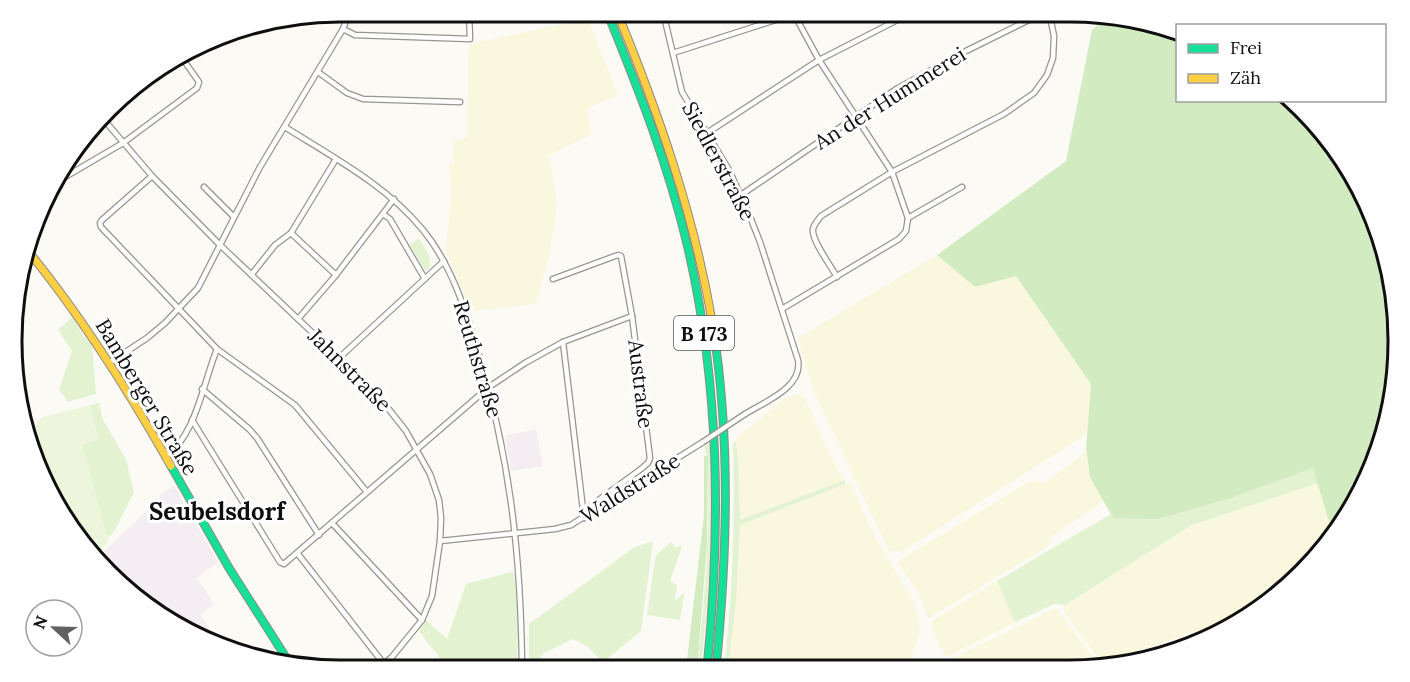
<svg xmlns="http://www.w3.org/2000/svg" width="1410" height="682" font-family="Lora,serif">
<style>
.industrial{fill:#f4edf1}
.farmland{fill:#f9f8df}
.green{fill:#e3f3d2}
.forest{fill:#d2ebc0}
.pitch{fill:#edf6dc}
.lines{fill:none;stroke-linecap:round;stroke-linejoin:round}
.street-casing{stroke:#969592;stroke-width:7}
.fast-casing{stroke:#8c8b89;stroke-width:9}
.slow-casing{stroke:#8c8b89;stroke-width:9}
.street{stroke:#fffefd;stroke-width:4.5}
.fast{stroke:#16e098;stroke-width:7}
.slow{stroke:#ffcf43;stroke-width:7}
.street-bridge-casing{stroke:#969592;stroke-width:7;stroke-linecap:butt}
.street-bridge{stroke:#fffefd;stroke-width:4.5}
.labels{text-anchor:middle;dominant-baseline:central;stroke-width:6;stroke-linejoin:round;paint-order:stroke}
.shield{fill:#fff;stroke:#575757;stroke-width:1.5}
.shield-label{font-size:20px;font-weight:bold;fill:#0f0f0f}
.street-label{font-size:21px;fill:#0f0f0f;stroke:#fff}
.quarter-label{font-size:24px;font-weight:bold;fill:#0f0f0f;stroke:#fff}
.rim{fill:none;stroke:#0f0f0f;stroke-width:3}
</style>
<rect width="100%" height="100%" fill="#fcfaf4"/>
<!-- industrial -->
<g class="industrial">
<polygon points="536,429 543,466 511,471 505,436"/>
<polygon points="174,486 218,562 197,578 214,604 200,615 222,646 215,645 109,574 97,558 148,510 147,508 160,497 159,495"/>
</g>
<!-- farmland -->
<g class="farmland">
<polygon points="588,19 618,95 588,108 591,135 549,155 557,201 550,253 536,304 471,311 446,251 451,195 449,164 454,163 453,140 467,138 469,44"/>
<polygon points="937,255 975,287 1016,276 1091,384 1087,434 901,552 889,551 813,390 798,338"/>
<polygon points="796,394 805,399 833,461 845,480 740,521 739,475 736,441 738,436 784,399"/>
<polygon points="1086,451 1090,477 1104,501 1052,536 1047,547 928,619 918,592 897,562 1030,481 1047,482"/>
<polygon points="850,482 874,535 915,604 919,620 919,635 909,664 906,668 728,669 736,601 740,525"/>
<polygon points="1318,483 1333,535 1330,542 1269,602 1246,615 1115,659 1103,665 1063,610 1065,605 1195,524"/>
<polygon points="997,581 1015,622 947,657 939,646 931,622"/>
<polygon points="1056,608 1100,667 956,668 949,660"/>
</g>
<!-- green -->
<g class="green">
<polygon points="419,238 429,255 431,267 425,271 410,245"/>
<polygon points="73,317 82,334 92,345 96,394 68,402 59,390 72,351 58,330"/>
<polygon points="99,403 103,420 126,459 134,492 114,532 107,538 82,444 98,439 90,405"/>
<path d="M 736,441 L 739,475 L 740,520 L 845,480 L 845,484 L 740,525 L 736,601 L 728,669 L 724,669 C 733,593 735,518 733,442 Z"/>
<path d="M 710,443 C 715,518 709,594 701,669 L 697,669 C 703,609 710,548 708,488 C 708,474 710,460 704,447 Z"/>
<polygon points="1313,468 1318,483 1192,525 1065,605 1054,604 1015,622 997,581 1111,514 1113,518 1234,497"/>
<polygon points="653,541 641,631 603,662 588,647 573,639 544,653 531,669 529,669 529,624 635,547"/>
<polygon points="671,542 675,547 682,546 670,581 677,585 675,601 685,592 680,620 647,615 655,559 657,554"/>
<polygon points="511,572 514,573 518,617 517,669 449,670 418,630 426,620 447,639 466,584"/>
</g>
<!-- forest -->
<g class="forest">
<polygon points="1105,19 1177,34 1178,100 1290,101 1302,109 1373,215 1398,341 1373,467 1333,535 1313,468 1234,497 1158,519 1113,518 1090,477 1086,448 1091,384 1016,276 975,287 937,255 1066,161 1092,30"/>
<polygon points="708,455 707,545 697,669 686,669 704,515 704,456"/>
</g>
<!-- pitch -->
<polygon class="pitch" points="90,405 98,439 82,445 108,541 97,558 46,487 30,433 42,417"/>
<g class="lines">
<!-- street casing -->
<g class="street-casing">
<g id="street">
<path d="M 663,12 L 682,92 L 729,170 L 749,214 L 760,242 L 798,360 C 803,388 764,402 745,414"/>
<polyline points="343,29 355,35 470,39 469,12"/>
<polyline points="673,53 794,14"/>
<polyline points="318,72 347,93 363,99 460,102"/>
<polyline points="105,121 152,176 220,245 376,393 406,431 430,474 439,500 441,518 440,541 432,596 422,620 392,657 377,670"/>
<path d="M 285,127 C 334,158 386,185 423,230 C 450,263 464,305 476,345 C 510,456 521,554 522,669"/>
<polyline points="707,133 819,60 913,12"/>
<polyline points="152,176 102,220 100,223 101,227 217,349 295,405 367,492"/>
<polyline points="53,184 123,143 197,88 199,82 182,58"/>
<polyline points="204,187 234,217"/>
<polyline points="741,195 898,88 966,51 1045,12"/>
<polyline points="383,214 390,219 425,279"/>
<polyline points="908,218 962,187"/>
<polyline points="291,233 336,275"/>
<polyline points="252,274 275,245 291,233 336,159"/>
<path d="M 837,277 C 831,266 811,240 813,229 C 814,224 818,220 821,216 L 892,172 L 1004,114 L 1034,93 L 1047,75 L 1053,58 L 1054,36 L 1049,12"/>
<polyline points="553,279 618,255 621,256 632,316 650,458 648,463 641,469 593,504 584,518"/>
<polyline points="782,309 899,239 906,231 908,218 892,172 819,60 794,14 796,12"/>
<polyline points="298,319 336,275 394,199"/>
<polyline points="563,342 584,518"/>
<polyline points="339,358 444,261"/>
<polyline points="109,363 147,338 165,323 198,288 260,167 343,29 349,12"/>
<polyline points="202,389 249,429 257,438 319,535"/>
<polyline points="192,420 280,562 284,564 489,387 525,363 563,342 632,316"/>
<path d="M 165,457 C 196,436 203,383 217,349"/>
<polyline points="332,523 422,620"/>
<polyline points="440,541 555,529 571,525 703,442"/>
<polyline points="298,554 384,664"/>
</g>
</g>
<!-- fast casing -->
<g class="fast-casing">
<g id="fast">
<path d="M 607,12 C 638,88 668,164 687,244 C 720,384 721,526 707,669"/>
<path d="M 713,327 C 731,441 727,555 716,669"/>
<polyline points="171,466 229,568 287,659"/>
</g>
</g>
<!-- slow casing -->
<g class="slow-casing">
<g id="slow">
<path d="M 617,12 C 659,114 695,217 713,327"/>
<path d="M 28,251 C 83,318 128,390 171,466"/>
</g>
</g>
<!-- street -->
<use href="#street" class="street"/>
<!-- fast -->
<use href="#fast" class="fast"/>
<!-- slow -->
<use href="#slow" class="slow"/>
<!-- street-bridge casing -->
<g class="street-bridge-casing">
<polyline id="street-bridge" points="703,442 745,414"/>
</g>
<!-- street-bridge -->
<use href="#street-bridge" class="street-bridge"/>
</g>
<g class="labels">
<!-- shield labels -->
<rect class="shield" x="674" y="316" width="60" height="34" rx="4.5"/>
<g class="shield-label">
<text x="704" y="333">B 173</text>
</g>
<!-- street labels -->
<g class="street-label">
<text transform="translate(890 98) rotate(-32)">An der Hummerei</text>
<text transform="translate(719 161) rotate(62)">Siedlerstraße</text>
<text transform="translate(478 359) rotate(73)">Reuthstraße</text>
<text transform="translate(350 370) rotate(45)">Jahnstraße</text>
<text transform="translate(641 384) rotate(83)">Austraße</text>
<text transform="translate(147 397) rotate(59)">Bamberger Straße</text>
<text transform="translate(630 488) rotate(-32)">Waldstraße</text>
</g>
<!-- quarter labels -->
<g class="quarter-label">
<text x="217" y="511">Seubelsdorf</text>
</g>
</g>
<!-- crop -->
<path d="M0 0H1410V682H0ZM340 22H1070A318 318 0 0 1 1388 340V342A318 318 0 0 1 1070 660H340A318 318 0 0 1 22 342V340A318 318 0 0 1 340 22Z" fill="#fff" fill-rule="evenodd"/>
<path class="rim" d="M340 22H1070A318 318 0 0 1 1388 340V342A318 318 0 0 1 1070 660H340A318 318 0 0 1 22 342V340A318 318 0 0 1 340 22Z"/>
<!-- legend -->
<rect x="1176" y="24" width="210" height="78" fill="#ffffff" stroke="#9f9f9f" stroke-width="1.5"/>
<rect x="1188" y="44" width="30" height="9" fill="#16e098" stroke="#9f9f9f" stroke-width="1.5"/>
<text x="1230" y="54" font-size="18" fill="#0f0f0f">Frei</text>
<rect x="1188" y="74" width="30" height="9" fill="#ffcf43" stroke="#9f9f9f" stroke-width="1.5"/>
<text x="1230" y="84" font-size="18" fill="#0f0f0f">Zäh</text>
<!-- north arrow -->
<g transform="translate(54 628) rotate(292)"><circle r="28" fill="#ffffff" stroke="#9f9f9f" stroke-width="1.5"/>
<path d="M0-4.5L10 22L0 15L-10 22Z" fill="#62615f"/>
<text y="-9" font-size="16" font-weight="bold" text-anchor="middle" fill="#0f0f0f">N</text>
</g>
</svg>
